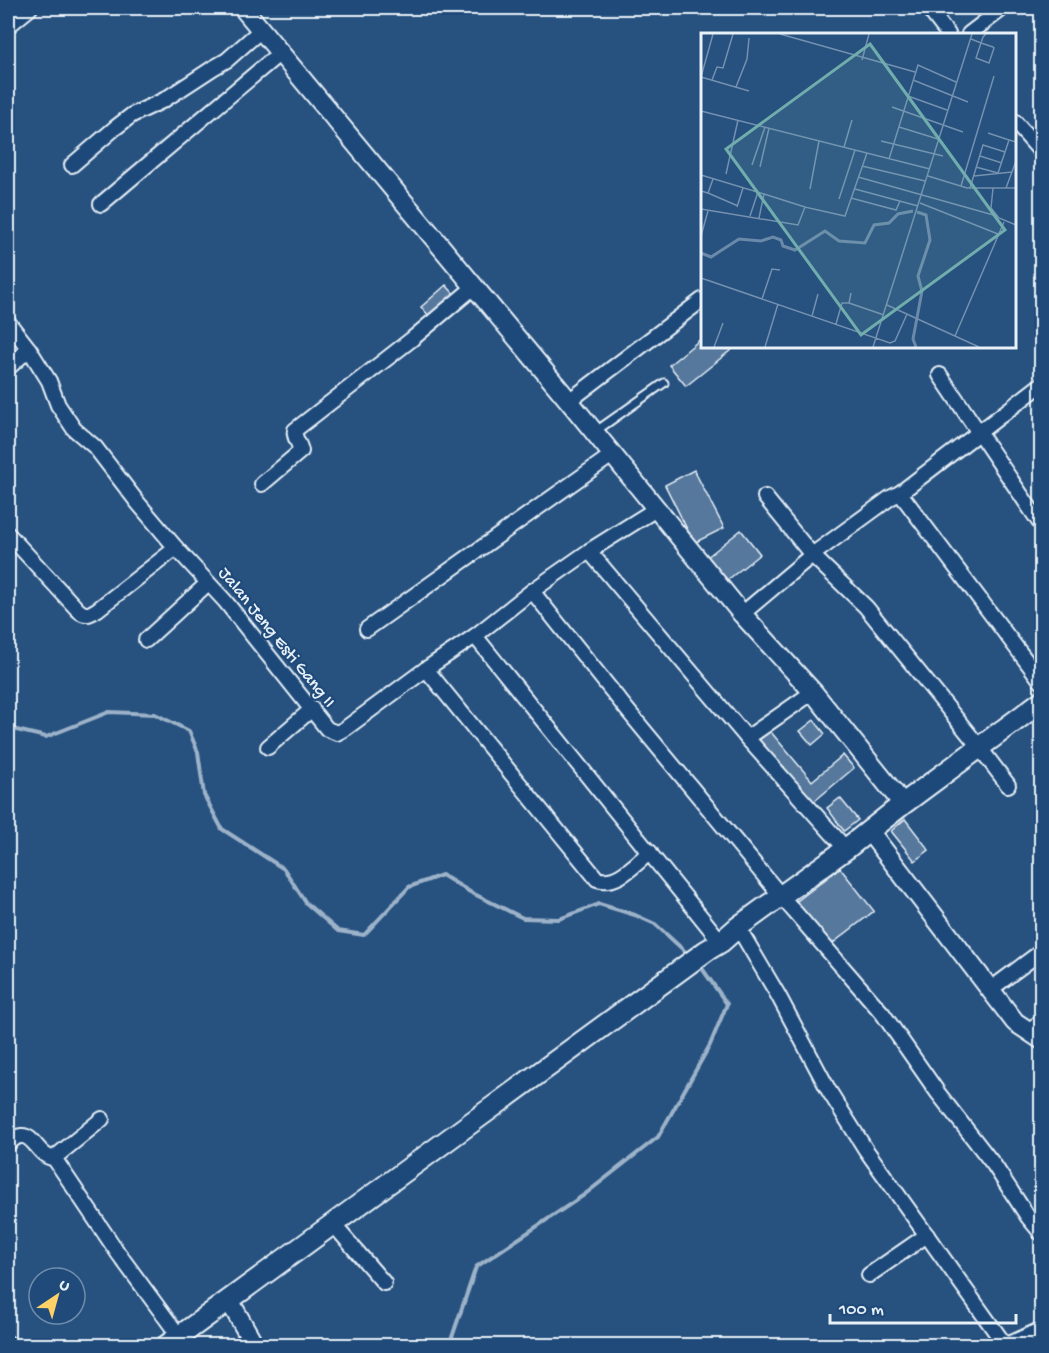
<svg xmlns="http://www.w3.org/2000/svg" width="1049" height="1353" font-family="'Gochi Hand',sans-serif">
<style>
.lines{fill:none;stroke-linecap:round;stroke-linejoin:round}
.stream{stroke:#9db3c9;stroke-width:4}
.building{fill:#57789d;stroke:#e8f1f8;stroke-width:1.5}
.service-casing{stroke:#e8f1f8;stroke-width:11}
.minor-casing{stroke:#e8f1f8;stroke-width:18}
.tertiary-casing{stroke:#e8f1f8;stroke-width:22}
.secondary-casing{stroke:#e8f1f8;stroke-width:24}
.service{stroke:#1f4a7a;stroke-width:7}
.minor{stroke:#1f4a7a;stroke-width:14}
.tertiary{stroke:#1f4a7a;stroke-width:18}
.secondary{stroke:#1f4a7a;stroke-width:20}
.labels{text-anchor:middle;dominant-baseline:central;stroke-width:4.5;stroke-linejoin:round;paint-order:stroke}
.street-label{font-size:18px;fill:#e8f1f8;stroke:#1f4a7a}
.inset-river{fill:none;stroke:#6b8aaa;stroke-width:3}
.inset-road{fill:none;stroke:#7491af;stroke-width:1.5}
.view{fill:#71adac;fill-opacity:0.15;stroke:#71adac;stroke-width:3}
.inset-edge{fill:none;stroke:#e8f1f8;stroke-width:3}
</style>
<rect width="100%" height="100%" fill="#27517f"/>
<filter id="ink" filterUnits="userSpaceOnUse"><feTurbulence type="fractalNoise" baseFrequency=".0167" numOctaves="2"/><feDisplacementMap in="SourceGraphic" scale="12" xChannelSelector="R" yChannelSelector="G"/><feConvolveMatrix kernelMatrix="1 2 1 2 8 2 1 2 1" color-interpolation-filters="sRGB"/></filter>
<g filter="url(#ink)">
<g class="lines">
<!-- stream -->
<g class="stream">
<polyline points="8,728 46,737 109,712 155,714 189,731 198,752 204,795 222,829 284,869 306,903 338,931 364,935 409,887 442,875 470,892 523,918 559,919 599,904 635,915 655,924 689,955"/>
<polyline points="449,1346 476,1267 584,1195 658,1137 710,1045 727,1004 699,964"/>
</g>
</g>
<!-- building -->
<g class="building">
<polygon points="446,285 456,296 431,318 421,307"/>
<polygon points="702,338 702,346 736,346 686,386 669,365"/>
<polygon points="694,470 724,528 694,543 665,485"/>
<polygon points="741,530 760,554 725,582 706,558"/>
<polygon points="814,720 825,734 812,745 800,731"/>
<polygon points="770,731 812,781 843,755 854,768 811,804 758,741"/>
<polygon points="840,798 858,820 844,831 827,808"/>
<polygon points="905,819 929,850 915,861 891,831"/>
<polygon points="840,868 874,911 828,947 793,904"/>
</g>
<g class="lines">
<!-- service casing -->
<g class="service-casing">
<polyline id="service" points="596,431 664,383"/>
</g>
<!-- minor casing -->
<g class="minor-casing">
<g id="minor">
<polyline points="928,8 948,34"/>
<polyline points="8,26 30,8"/>
<polyline points="969,34 1003,8"/>
<polyline points="1014,121 1042,153"/>
<polyline points="72,165 115,128 132,115 164,100 213,68 227,60 261,30"/>
<polyline points="101,204 280,53"/>
<polyline points="8,322 29,349 8,368"/>
<polyline points="29,349 49,381 58,405 74,429 95,447 138,503 176,548"/>
<polyline points="940,375 1042,526"/>
<polyline points="569,401 702,300"/>
<path d="M 262,484 L 301,451 C 300,444 293,437 295,430 L 412,339 L 474,287"/>
<polyline points="900,493 1042,682"/>
<polyline points="765,497 812,555 866,607 980,748 1008,785"/>
<path d="M 8,534 L 78,610 C 86,617 90,614 98,609 L 176,548 L 225,601 L 327,729 L 337,733 L 346,728 L 426,669 L 475,636 L 532,591 L 589,551 L 656,509"/>
<polyline points="589,551 747,738 846,849"/>
<polyline points="532,591 628,711 781,896 883,1014 938,1093 994,1165 1028,1217 1042,1234"/>
<polyline points="742,614 812,555 890,498 900,493 1042,384"/>
<polyline points="367,629 612,455"/>
<polyline points="475,636 721,942"/>
<polyline points="146,640 208,583"/>
<path d="M 426,669 L 597,879 C 617,886 635,864 650,852"/>
<polyline points="747,738 813,692"/>
<polyline points="268,747 312,709"/>
<polyline points="738,927 778,995 829,1091 866,1150 1005,1345"/>
<polyline points="991,989 1042,951"/>
<polyline points="1028,1031 1042,1021"/>
<path d="M 8,1144 C 11,1141 17,1136 21,1136 C 34,1134 39,1158 54,1158 L 102,1119"/>
<polyline points="54,1158 118,1253 179,1336"/>
<polyline points="333,1224 384,1283"/>
<polyline points="869,1275 927,1235"/>
<polyline points="8,1343 9,1346"/>
<polyline points="1005,1346 1042,1329"/>
</g>
</g>
<!-- tertiary casing -->
<g class="tertiary-casing">
<g id="tertiary">
<polyline points="243,8 569,401 742,614 813,692 903,804"/>
<polyline points="869,831 1015,1022 1042,1040"/>
<polyline points="229,1300 255,1346"/>
</g>
</g>
<!-- secondary casing -->
<g class="secondary-casing">
<polyline id="secondary" points="166,1346 706,951 721,942 738,927 846,849 903,804 1042,701"/>
</g>
<!-- service -->
<use href="#service" class="service"/>
<!-- minor -->
<use href="#minor" class="minor"/>
<!-- tertiary -->
<use href="#tertiary" class="tertiary"/>
<!-- secondary -->
<use href="#secondary" class="secondary"/>
</g>
</g>
<g class="labels">
<!-- street labels -->
<g class="street-label">
<text transform="translate(276 638) rotate(51)">Jalan Jeng Esti Gang II</text>
</g>
</g>
<!-- overview -->
<g transform="translate(701 33)">
<rect width="315" height="315" fill="#27517f"/>
<path class="inset-river" d="M 0,220 L 10,224 L 38,206 L 60,208 L 72,204 L 80,207 L 82,213 L 94,217 L 124,198 L 138,208 L 164,210 L 173,192 L 188,190 L 197,181 L 212,178M 215,314 L 212,306 L 221,258 L 217,243 L 229,207 L 225,182 L 216,179"/>
<path class="inset-road" d="M 79,1 L 214,39M 270,6 L 280,10 L 292,14 L 293,15 L 288,30 L 275,25 L 282,4 L 285,1M 161,27 L 168,1M 0,44 L 48,58M 0,44 L 12,1M 11,47 L 16,34 L 22,35 L 32,1M 212,47 L 267,69M 35,54 L 46,26 L 48,5M 207,63 L 246,77M 191,74 L 262,99M 0,78 L 229,136M 198,94 L 237,106M 287,100 L 308,107M 180,108 L 242,123M 143,114 L 151,87M 279,123 L 301,130M 188,126 L 217,32 L 255,49M 51,132 L 64,94M 161,133 L 224,148M 59,134 L 68,95M 275,134 L 297,140 L 308,107 L 315,109M 25,141 L 37,87M 0,142 L 63,161 L 58,185M 227,143 L 266,155 L 315,155M 273,143 L 311,139M 157,144 L 296,183M 260,153 L 293,43M 269,155 L 282,112 L 304,119M 292,155 L 290,175 L 298,185 L 315,192M 305,155 L 315,128M 109,156 L 118,108M 154,156 L 217,173M 0,158 L 7,160 L 12,146M 7,160 L 37,173M 63,161 L 104,174M 150,165 L 195,177 L 199,168M 138,166 L 154,117M 219,170 L 297,201M 36,174 L 42,155M 0,176 L 97,192 L 104,174 L 144,183 L 166,120M 49,183 L 57,159M 0,203 L 7,178M 0,245 L 189,310 L 194,308 L 206,281M 61,266 L 71,236 L 79,237M 148,270 L 183,282M 186,272 L 278,314M 111,283 L 117,261M 135,291 L 141,270 L 148,270 L 150,260M 254,303 L 303,189M 13,314 L 22,290M 64,314 L 77,271M 172,314 L 271,1"/>
<path class="view" d="M 169,11 L 304,197 L 160,302 L 25,116 Z"/>
<rect width="315" height="315" class="inset-edge"/>
</g>
<!-- margin -->
<rect width="1049" height="1353" fill="none" stroke="#1f4a7a" stroke-width="30"/>
<rect x="15" y="15" width="1019" height="1323" fill="none" stroke="#e8f1f8" stroke-width="2" filter="url(#ink)"/>
<!-- north arrow -->
<g transform="translate(57 1296) rotate(36)"><circle r="28" fill="#1f4a7a" stroke="#6f8dac" stroke-width="1.5"/>
<path d="M0-4.5L10 22L0 15L-10 22Z" fill="#ffd166"/>
<text y="-9" font-size="16" font-weight="bold" text-anchor="middle" fill="#e8f1f8">U</text>
</g>
<!-- scale -->
<path d="M830 1314v9h186v-9" fill="none" stroke="#e8f1f8" stroke-width="3"/>
<text x="839" y="1314" font-size="18" fill="#e8f1f8" stroke="#1f4a7a" stroke-width="4.5" paint-order="stroke">100 m</text>
</svg>
